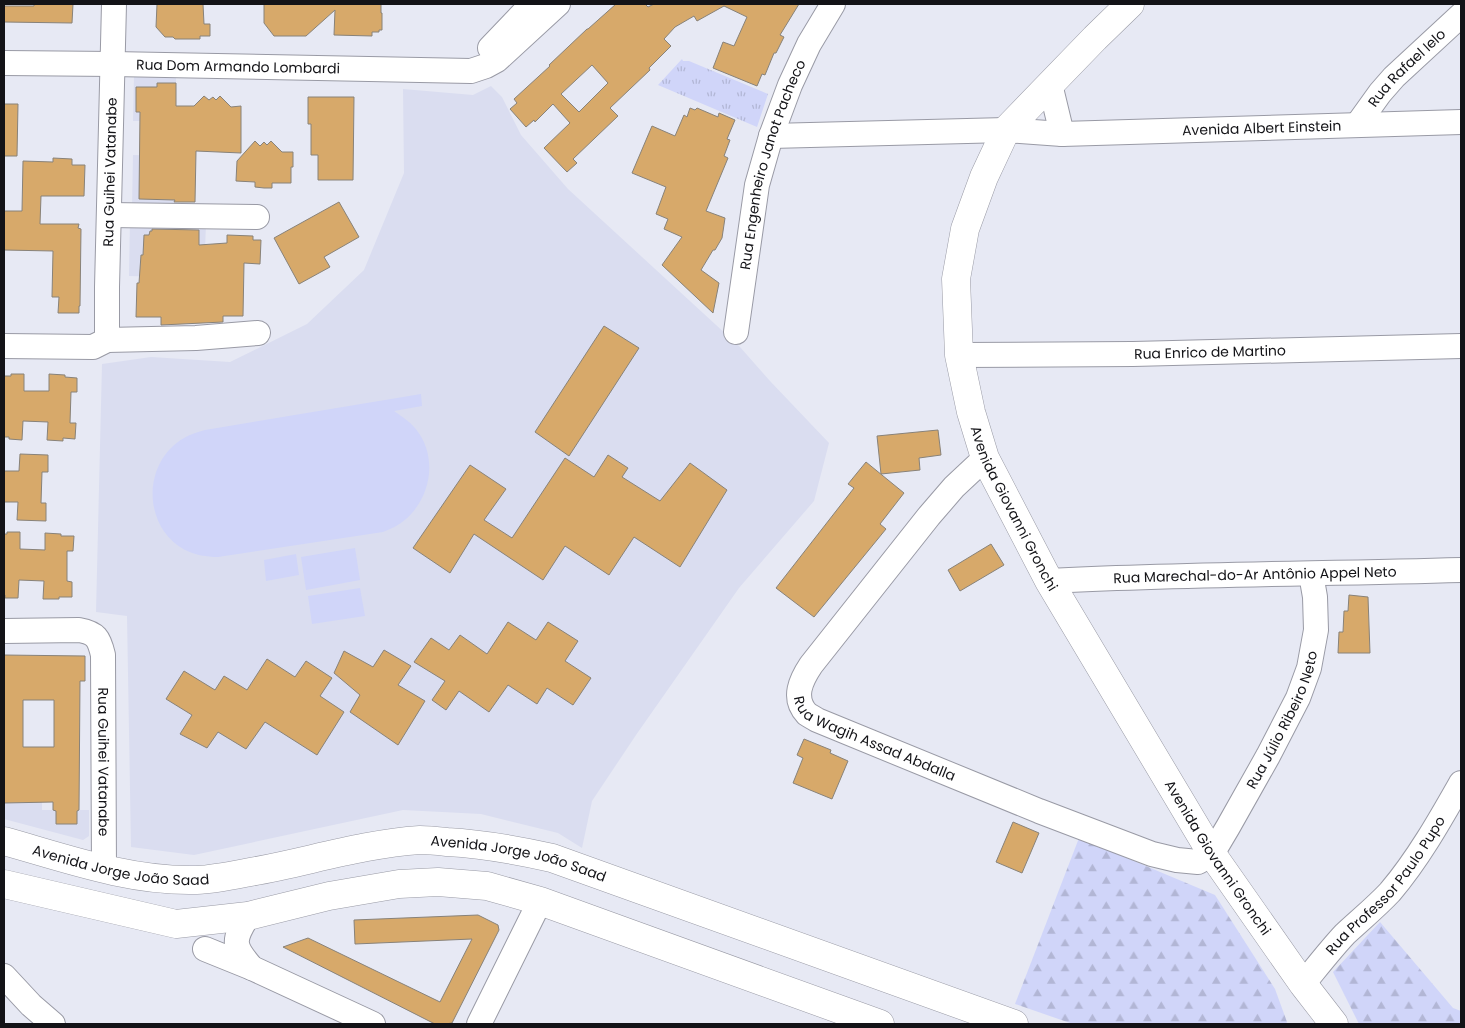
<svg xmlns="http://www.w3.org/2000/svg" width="1465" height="1028" font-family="Poppins,sans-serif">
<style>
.built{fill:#daddf0}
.grass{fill:url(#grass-tufts)}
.forest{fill:url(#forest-firs)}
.pitch{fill:#d0d5f9}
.building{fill:#d7a96a;stroke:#888279;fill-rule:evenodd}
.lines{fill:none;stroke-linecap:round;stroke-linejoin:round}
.minor-casing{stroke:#999aa5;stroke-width:26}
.major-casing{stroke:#999aa5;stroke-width:29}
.minor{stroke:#fff;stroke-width:24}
.major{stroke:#fff;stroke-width:28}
.labels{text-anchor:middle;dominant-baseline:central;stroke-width:4.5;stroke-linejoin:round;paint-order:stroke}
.street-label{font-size:14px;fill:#131317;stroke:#fff}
</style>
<defs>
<pattern id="grass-tufts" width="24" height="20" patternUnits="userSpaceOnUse" patternTransform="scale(1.25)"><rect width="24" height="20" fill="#d0d5f9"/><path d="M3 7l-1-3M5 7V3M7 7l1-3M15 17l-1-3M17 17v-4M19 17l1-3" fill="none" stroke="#b2b6d5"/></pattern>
<pattern id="forest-firs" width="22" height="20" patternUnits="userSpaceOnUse" patternTransform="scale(1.25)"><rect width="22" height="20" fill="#d0d5f9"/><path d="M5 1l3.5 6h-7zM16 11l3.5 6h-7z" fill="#b2b6d5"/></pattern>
</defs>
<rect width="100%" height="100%" fill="#e7e9f4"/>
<!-- built -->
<g class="built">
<polygon points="134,77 176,78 176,121 133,121"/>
<polygon points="491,86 502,97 521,135 568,189 740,347 770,381 829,443 814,501 739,588 636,735 592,801 582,848 558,833 481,814 403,810 194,855 131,847 127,616 96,612 102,364 151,357 230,362 307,324 364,270 404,173 403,89 473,95"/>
<polygon points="133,155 175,156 174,208 132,208"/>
<polygon points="130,221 206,223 204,278 129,276"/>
<polygon points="4,766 42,766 42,810 89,810 89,836 83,840 4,819"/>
</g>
<!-- grass -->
<polygon class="grass" points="682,59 683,61 689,61 768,94 757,127 658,85"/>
<!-- forest -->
<g class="forest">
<polygon points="1079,838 1215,895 1275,989 1287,1022 1286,1024 1073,1024 1015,1004"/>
<polygon points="1380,922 1453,1008 1461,1011 1461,1024 1359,1024 1333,972"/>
</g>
<!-- pitch -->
<g class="pitch">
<path d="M 421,394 L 422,406 L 394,411 C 401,416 409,421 415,428 C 438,455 432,496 406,519 C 399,525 391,529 383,532 L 218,557 C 206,557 196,555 185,550 C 142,527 142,462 184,438 C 191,434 198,432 205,430 Z"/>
<polygon points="355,548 360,580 306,590 301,557"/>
<polygon points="296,554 299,575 266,581 264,560"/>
<polygon points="360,588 365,616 312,624 308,596"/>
</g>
<!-- building -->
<g class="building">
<polygon points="34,4 73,4 72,23 4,22 4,6 34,6"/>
<polygon points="157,4 203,4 204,24 210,24 210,36 200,36 200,39 175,39 173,37 165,37 156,27"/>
<polygon points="264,4 381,4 381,13 382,13 382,30 379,30 379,32 372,32 372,36 334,35 335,10 306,36 274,36 264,23"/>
<path d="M 616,4 L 645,4 L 648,7 L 654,4 L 799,4 L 780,35 L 784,37 L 776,53 L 774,53 L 765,75 L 762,74 L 757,86 L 713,68 L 723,42 L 734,46 L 747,17 L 724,6 L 697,21 L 694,16 L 675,27 L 664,39 L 671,46 L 649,68 L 650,70 L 610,108 L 618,116 L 573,159 L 577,163 L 567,172 L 544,148 L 570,123 L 553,104 L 535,122 L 534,120 L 526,127 L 510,109 L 517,103 L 514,99 L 550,66 L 549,65 L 587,29 L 588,29 ZM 592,65 L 608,83 L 579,112 L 561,94 Z"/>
<polygon points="157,83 176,83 176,106 194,106 204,96 209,100 213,97 216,100 220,96 231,107 241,106 241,153 196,151 195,202 174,202 175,200 139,199 140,112 136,112 136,87 157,87"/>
<polygon points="308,97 354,97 353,180 318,180 318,155 311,155 311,124 308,124"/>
<polygon points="4,104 18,104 17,156 4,156"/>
<polygon points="690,108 695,110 697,108 718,117 719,113 735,120 727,139 730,140 724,156 728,158 706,211 725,218 722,238 715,250 713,250 701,270 719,283 713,313 662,265 682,237 664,229 668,219 656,214 666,187 632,173 652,126 675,136 684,115 687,117"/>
<polygon points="255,141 260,146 264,142 267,145 271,141 282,152 293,152 293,167 291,167 291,183 272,183 272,188 264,188 255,187 255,182 236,181 237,161"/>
<polygon points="53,158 72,159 72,165 85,165 84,196 41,196 40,224 79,224 78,228 81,229 80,306 79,306 79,313 58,313 59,297 52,297 53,251 4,250 4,211 22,211 23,161 53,162"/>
<polygon points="339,202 359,237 324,257 330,267 299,284 274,238"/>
<polygon points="152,229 199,230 199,245 227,243 227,235 253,236 253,240 261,240 260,264 244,263 243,316 223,316 223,322 161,325 161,317 136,317 137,283 139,283 141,255 143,255 144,235 149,235 150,231 152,231"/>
<polygon points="604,326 639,348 569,456 535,432"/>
<polygon points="11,374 24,374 24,391 49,391 49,374 65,375 65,377 77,378 77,392 71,392 70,423 76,423 75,439 63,438 63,441 47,440 48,422 23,421 22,440 9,439 9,437 4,437 4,376 11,376"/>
<polygon points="938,430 941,455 919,458 920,470 881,474 877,436"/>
<polygon points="20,454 48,455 48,472 42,472 41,503 46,503 46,521 17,520 18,502 4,502 4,471 19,471"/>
<polygon points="608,455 628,468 622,477 660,501 690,463 727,490 680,567 634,537 609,575 565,546 543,580 474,534 450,573 413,548 470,465 506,489 484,520 512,538 565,458 594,477"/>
<polygon points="866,462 904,493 880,524 886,529 814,617 776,588 854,488 848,484"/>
<polygon points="7,532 20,532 20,549 45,550 45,533 61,534 61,536 74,536 73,551 67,551 67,581 72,582 72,597 59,597 59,599 43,599 44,581 19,580 18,598 5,598 5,595 4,595 4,534 7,534"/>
<polygon points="991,544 1004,565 960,591 948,570"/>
<polygon points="1349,595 1368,597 1370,653 1338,653 1339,632 1343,632 1344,611 1348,611"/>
<polygon points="508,622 536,640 548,622 578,641 565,661 591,678 573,705 547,688 537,704 508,685 489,712 459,691 446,710 432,700 445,681 414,662 431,638 449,650 460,635 487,654"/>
<polygon points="384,650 411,666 398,685 425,701 398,745 350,712 360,695 334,673 344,651 373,667"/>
<path d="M 4,655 L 85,656 L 85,681 L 80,681 L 79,810 L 77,811 L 77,824 L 56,824 L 56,811 L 53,810 L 53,802 L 4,803 ZM 23,700 L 54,700 L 54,747 L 23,747 Z"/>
<polygon points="267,659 295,677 306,661 332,678 320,696 344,712 317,755 265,722 246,749 218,732 207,748 180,734 192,715 166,699 184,671 215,690 224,676 247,690"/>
<polygon points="804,739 831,750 830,753 848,761 832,799 793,783 803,758 797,755"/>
<polygon points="1013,822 1039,833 1022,873 996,862"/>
<polygon points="478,915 498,925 499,930 452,1023 445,1024 435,1024 283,947 308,938 440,1002 472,939 355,944 354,920"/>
</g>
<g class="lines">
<!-- minor casing -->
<g class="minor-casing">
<g id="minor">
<polyline points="490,48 532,4"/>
<path id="s1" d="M 4,63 L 113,64 L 471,71 L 486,66 L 497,60 L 558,4"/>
<polyline points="1050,84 1062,134"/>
<path id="s2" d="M 1357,125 L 1380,93 L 1394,77 L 1461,15"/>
<path id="s3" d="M 771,136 L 1006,130 L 1062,134 L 1461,122"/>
<polyline points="109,215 257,217"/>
<path id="s4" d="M 736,332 L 757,185 L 771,136 L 790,85 L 809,44 L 833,4"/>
<path id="s5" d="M 107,340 L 107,287 L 114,4"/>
<polyline points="4,346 93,347 107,340 196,338 258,333"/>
<path id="s6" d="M 959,355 L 1133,354 L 1461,346"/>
<path id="s7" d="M 985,458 L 954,487 L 929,516 L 811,665 C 801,680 792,698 807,714 C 810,716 814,718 817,720 L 1039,811 L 1152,854 L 1177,860 L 1198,862 L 1212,854 L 1228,827 L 1268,756 L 1298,698 L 1309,668 L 1316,630 L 1315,597 L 1311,574"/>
<path id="s8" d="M 1049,581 C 1186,574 1324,574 1461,570"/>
<path id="s9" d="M 4,631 L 79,630 C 96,633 99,638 103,655 L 104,869"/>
<path d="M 248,916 C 232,941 233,946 252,968 L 373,1024"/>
<polyline points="205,949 252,968"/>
<polyline points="4,976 31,1005 53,1024"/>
<path id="s10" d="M 1303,984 C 1317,967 1330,950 1345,934 C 1360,920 1376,907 1390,892 C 1418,859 1440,820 1461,783"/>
<polyline points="479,1024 540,901"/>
</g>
</g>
<!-- major casing -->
<g class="major-casing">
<g id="major">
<path id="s11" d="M 1130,4 L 1095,38 L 1006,130 L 984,177 L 965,229 L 956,279 L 959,355 L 971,412 L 985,458 L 1049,581 L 1212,854 L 1303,984 L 1334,1024"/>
<path id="s12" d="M 4,841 C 65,858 128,881 193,880 C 210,880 228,876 245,873 C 304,863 361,844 420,840 C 429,840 438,841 447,842 C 482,844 517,850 552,858 L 1014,1024"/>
<polyline points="4,884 176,924 248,916 329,896 399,884 438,882 487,886 540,901 880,1024"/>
</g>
</g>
<!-- minor -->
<use href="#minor" class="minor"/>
<!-- major -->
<use href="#major" class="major"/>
</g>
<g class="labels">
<!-- street labels -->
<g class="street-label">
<text stroke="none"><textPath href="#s1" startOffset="234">Rua Dom Armando Lombardi</textPath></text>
<text stroke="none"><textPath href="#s2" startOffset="76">Rua Rafael Ielo</textPath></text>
<text stroke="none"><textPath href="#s3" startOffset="491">Avenida Albert Einstein</textPath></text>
<text stroke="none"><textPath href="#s4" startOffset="172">Rua Engenheiro Janot Pacheco</textPath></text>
<text stroke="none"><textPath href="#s5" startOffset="168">Rua Guihei Vatanabe</textPath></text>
<text stroke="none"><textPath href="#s6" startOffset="251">Rua Enrico de Martino</textPath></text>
<text stroke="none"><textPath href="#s11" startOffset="575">Avenida Giovanni Gronchi</textPath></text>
<text stroke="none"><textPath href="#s8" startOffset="206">Rua Marechal-do-Ar Antônio Appel Neto</textPath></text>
<text stroke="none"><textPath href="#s7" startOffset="912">Rua Júlio Ribeiro Neto</textPath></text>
<text stroke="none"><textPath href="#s7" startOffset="395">Rua Wagih Assad Abdalla</textPath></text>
<text stroke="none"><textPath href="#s9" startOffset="220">Rua Guihei Vatanabe</textPath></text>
<text stroke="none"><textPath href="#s11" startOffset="980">Avenida Giovanni Gronchi</textPath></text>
<text stroke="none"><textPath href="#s12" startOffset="525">Avenida Jorge João Saad</textPath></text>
<text stroke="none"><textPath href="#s12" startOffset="120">Avenida Jorge João Saad</textPath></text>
<text stroke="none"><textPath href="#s10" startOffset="129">Rua Professor Paulo Pupo</textPath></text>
</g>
</g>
<!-- border -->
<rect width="1465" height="1028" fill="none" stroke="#131317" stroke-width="10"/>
</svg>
